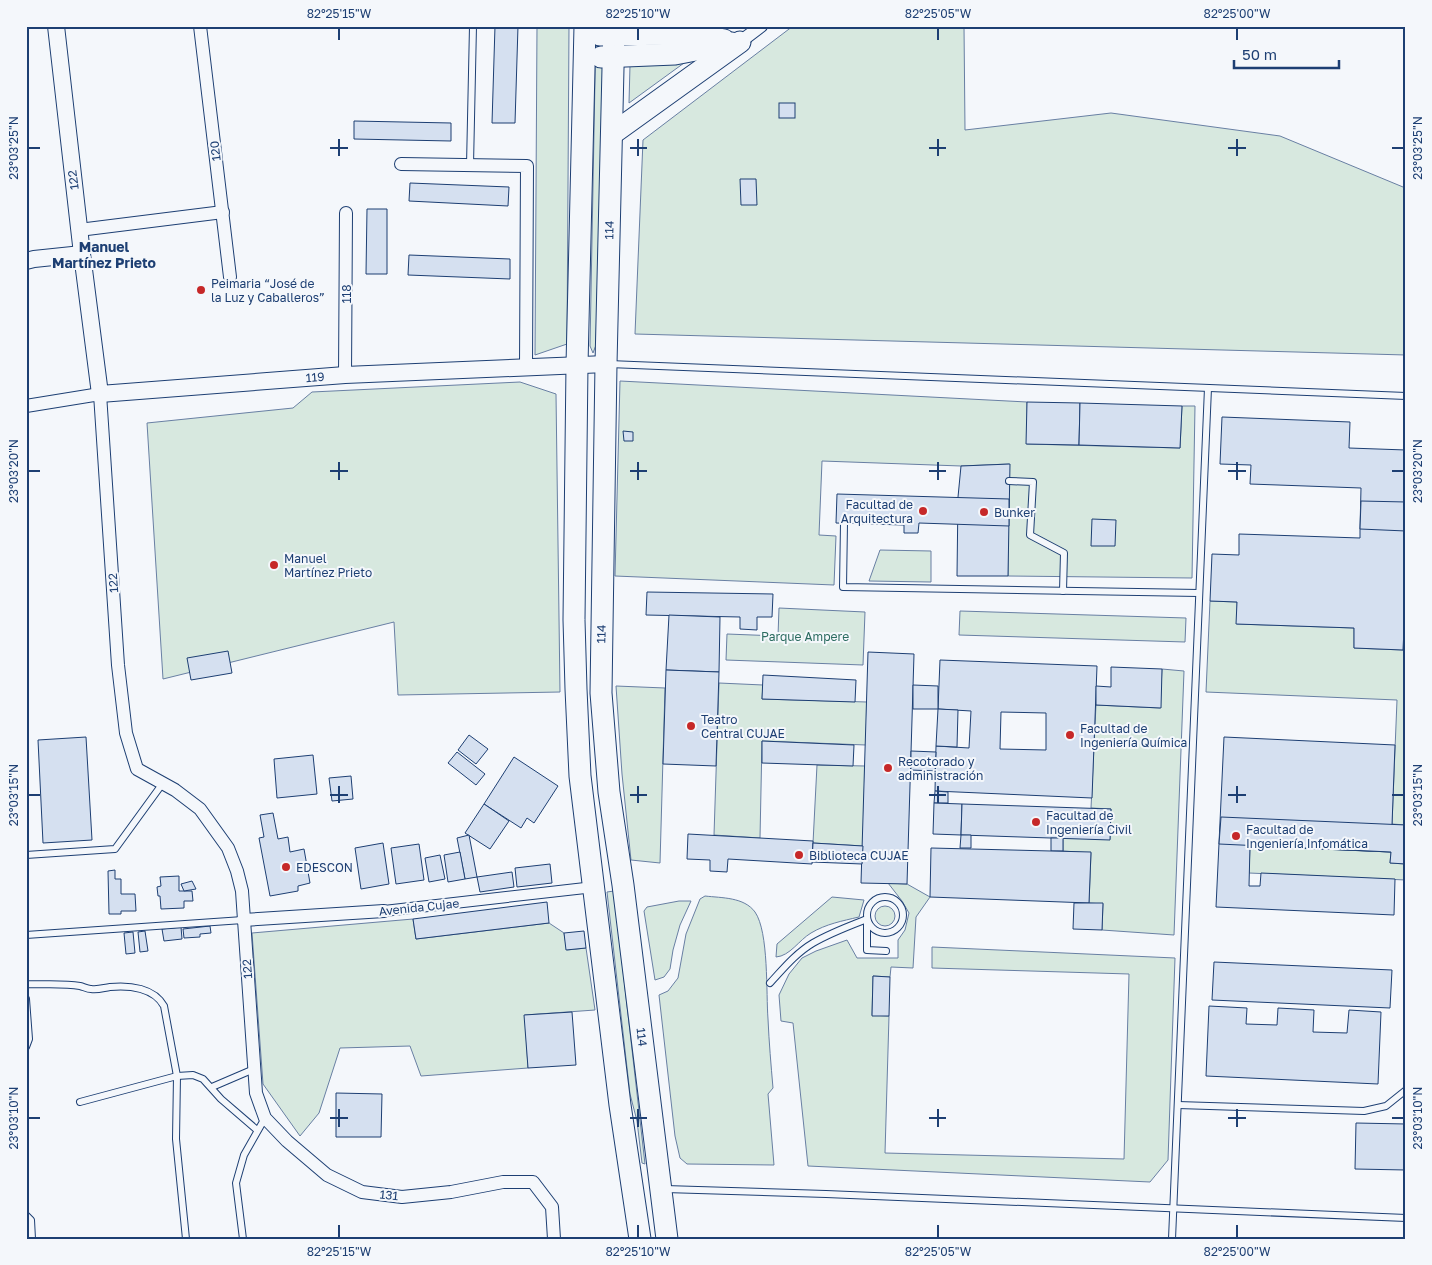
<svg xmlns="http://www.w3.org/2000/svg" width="1432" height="1265" font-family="'Golos Text',sans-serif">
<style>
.green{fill:#d7e8df;stroke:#687fa3}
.building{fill:#d5e0f0;stroke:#1d3f73;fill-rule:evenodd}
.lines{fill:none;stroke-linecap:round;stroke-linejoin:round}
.service-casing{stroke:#1d3f73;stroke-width:8}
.pedestrian-casing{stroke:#1d3f73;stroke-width:12}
.minor-casing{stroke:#1d3f73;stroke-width:14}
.tertiary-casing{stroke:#1d3f73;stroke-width:18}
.trunk-casing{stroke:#1d3f73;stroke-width:23}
.service{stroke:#f4f7fb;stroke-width:6}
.pedestrian{stroke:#f4f7fb;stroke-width:10}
.minor{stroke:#f4f7fb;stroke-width:12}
.tertiary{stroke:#f4f7fb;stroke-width:16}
.trunk{stroke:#f4f7fb;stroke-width:21}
.ticks{fill:none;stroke:#1d3f73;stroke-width:2}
.poi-dot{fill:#c62828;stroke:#f4f7fb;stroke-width:2}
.labels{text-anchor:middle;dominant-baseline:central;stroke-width:4;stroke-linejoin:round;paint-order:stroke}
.street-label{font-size:12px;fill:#1d3f73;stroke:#f4f7fb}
.poi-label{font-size:12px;fill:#1d3f73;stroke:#f4f7fb;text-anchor:start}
.park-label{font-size:12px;fill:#2c6c60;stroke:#f4f7fb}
.neighbourhood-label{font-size:14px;font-weight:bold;fill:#1d3f73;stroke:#f4f7fb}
.neatline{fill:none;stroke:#1d3f73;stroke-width:2}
.ticks-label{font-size:12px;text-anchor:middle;fill:#1d3f73}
</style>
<rect width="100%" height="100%" fill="#f4f7fb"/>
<!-- green -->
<g class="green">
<polygon points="537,26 569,26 567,344 535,355"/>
<polygon points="596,26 604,26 596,345 593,353 590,346"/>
<polygon points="793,26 964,26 965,130 1111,113 1280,136 1403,187 1406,187 1406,355 635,334 643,140"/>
<polygon points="684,63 629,103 630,65"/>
<polygon points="620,381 1027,402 1027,444 1180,448 1182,406 1195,406 1192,578 1008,576 1009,464 961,466 822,461 819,535 836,536 834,585 615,576"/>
<polygon points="520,382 556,394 560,692 398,695 394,622 163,679 147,423 293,408 312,392"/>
<polygon points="880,550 931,551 931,582 869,581"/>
<polygon points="1406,587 1406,825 1392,824 1397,700 1206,692 1210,601 1237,602 1237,624 1354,628 1354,648 1403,650"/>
<polygon points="779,608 865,612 863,665 726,660 727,634 778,636"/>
<polygon points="960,611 1186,618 1185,642 959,635"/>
<polygon points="1162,669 1184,671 1174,935 1102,930 1103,904 1089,903 1091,853 1063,851 1063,838 1110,839 1111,809 1091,808 1096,705 1160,708"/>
<polygon points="719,683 763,685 762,699 867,702 866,745 762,741 760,838 714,835"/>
<polygon points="616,686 665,688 660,863 631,860 622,774"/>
<polygon points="817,765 865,766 863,846 813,843"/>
<polygon points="1250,846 1391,852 1390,863 1406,864 1406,880 1249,873"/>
<polygon points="888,883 907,884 930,897 916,917 913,968 891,967 890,977 873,976 872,1015 889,1016 885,1153 1124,1159 1129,974 932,968 932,947 1175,958 1168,1160 1150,1182 808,1166 793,1023 781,1021 779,995 789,974 802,958 816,951 847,940 857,958 898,958 898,940 905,930 909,913 902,901"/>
<polygon points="614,891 645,1164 642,1163 637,1121 630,1094 607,892"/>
<path d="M 705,896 C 722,898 744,897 755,912 C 769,932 766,994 768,1019 C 769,1042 771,1065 773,1088 L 768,1094 L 774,1165 L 687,1164 L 680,1158 L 675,1136 L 659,995 L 668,991 L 678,978 L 686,934 L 700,899 Z"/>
<path d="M 832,897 L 864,900 L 859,917 C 842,921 826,924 811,933 C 799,940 790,956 776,957 L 777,944 Z"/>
<polygon points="679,901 691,901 680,925 673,950 670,969 664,977 655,980 644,911 647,907"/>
<circle cx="885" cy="916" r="10"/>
<polygon points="413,919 416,939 549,923 564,933 567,950 586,948 595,1010 525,1015 528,1068 421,1076 410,1046 340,1048 319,1113 300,1136 263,1084 252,933"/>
</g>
<!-- building -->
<g class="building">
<polygon points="495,26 518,26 515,123 492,123"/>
<rect x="779" y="103" width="16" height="15"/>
<polygon points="354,121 451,123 451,141 354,139"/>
<polygon points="740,179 756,179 757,205 741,205"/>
<polygon points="410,183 509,187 508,206 409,201"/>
<polygon points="367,209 387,209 387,274 366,274"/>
<polygon points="409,255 510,259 510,279 408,275"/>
<polygon points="1027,402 1080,403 1079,445 1026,444"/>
<polygon points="1080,403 1182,406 1180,448 1079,445"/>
<polygon points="1222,417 1350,422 1349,448 1406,450 1406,587 1403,650 1354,648 1354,628 1236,624 1237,602 1210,601 1212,554 1239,555 1239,534 1360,538 1360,529 1361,488 1250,484 1251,465 1220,464"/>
<polygon points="623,431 633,432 633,441 624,441"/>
<polygon points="1010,464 1008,576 957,576 958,497 961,466"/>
<polygon points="837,494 1009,499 1009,526 919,523 918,533 904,533 904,525 836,523"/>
<polygon points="1361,501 1406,502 1406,531 1360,529"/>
<polygon points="1092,519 1116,520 1115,546 1091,546"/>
<polygon points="647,592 773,594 772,617 757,617 757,630 740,629 740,617 646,615"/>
<polygon points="669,615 720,617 719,672 666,670"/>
<polygon points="228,651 232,673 191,680 187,658"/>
<polygon points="868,652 914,654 907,884 861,883"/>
<path d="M 940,660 L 1097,666 L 1092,798 L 935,791 L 936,746 L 969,748 L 971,711 L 938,709 ZM 1001,712 L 1046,713 L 1046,750 L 1000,749 Z"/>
<polygon points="1111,667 1162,669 1161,708 1096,705 1096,686 1111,687"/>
<polygon points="666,670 719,672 716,766 663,764"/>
<polygon points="763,675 856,680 855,702 762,699"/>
<polygon points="913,685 938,686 938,709 913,709"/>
<polygon points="938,709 958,710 957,747 936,746"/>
<polygon points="469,735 488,749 476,764 458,750"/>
<polygon points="86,737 92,840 43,843 38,740"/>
<polygon points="1224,737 1395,745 1391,852 1250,846 1249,886 1260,886 1261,873 1395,879 1394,915 1216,907"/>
<polygon points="762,741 854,745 853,766 762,763"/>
<polygon points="911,751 936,752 935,771 911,770"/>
<polygon points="457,752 485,774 476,785 448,763"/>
<polygon points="313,755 317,794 277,798 274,759"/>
<polygon points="514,757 558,786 534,823 527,818 521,828 484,804"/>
<polygon points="351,776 353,799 332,801 329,778"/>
<polygon points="935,791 948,792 948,803 934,803"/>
<polygon points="934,803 962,804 961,835 933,834"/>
<polygon points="484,804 509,821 490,849 465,833"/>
<polygon points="962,804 1111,809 1110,840 961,835"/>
<polygon points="273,813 278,839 288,837 290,852 304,849 310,883 298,886 298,891 270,896 259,838 264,837 260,815"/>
<polygon points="1221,817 1406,825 1406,864 1390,863 1391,852 1219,844"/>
<polygon points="688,834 813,841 812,864 728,859 727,872 710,871 710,860 687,859"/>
<polygon points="469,835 477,877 465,879 457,838"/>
<polygon points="961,835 971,835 971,848 960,848"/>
<rect x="1051" y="838" width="12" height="13"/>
<polygon points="383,843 389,884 361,889 355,848"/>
<polygon points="813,843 863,846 862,864 812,862"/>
<polygon points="419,844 424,880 396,884 391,848"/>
<polygon points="931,848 1091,852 1089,903 930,897"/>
<polygon points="460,852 465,879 448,882 444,855"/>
<polygon points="440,855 445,879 429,882 425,858"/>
<polygon points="550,864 552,883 517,887 515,868"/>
<polygon points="115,870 115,879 121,879 121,894 135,894 136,911 121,911 121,914 109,914 108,871"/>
<polygon points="512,872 514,887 480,892 477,877"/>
<polygon points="179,876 179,891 192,891 193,901 184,901 184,908 161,909 160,896 158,896 157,887 161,886 160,877"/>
<polygon points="192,881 196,889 184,891 181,884"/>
<polygon points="547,902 549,923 416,939 413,919"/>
<polygon points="1074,903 1103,903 1102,930 1073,929"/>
<polygon points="210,926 211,933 200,934 200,937 184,938 183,929"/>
<polygon points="181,927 182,939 164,941 162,929"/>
<polygon points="145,931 148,951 140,952 138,932"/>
<polygon points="584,931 586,948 566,950 564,933"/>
<polygon points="133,932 135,953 126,954 124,933"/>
<polygon points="1214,962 1392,970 1390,1008 1212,1000"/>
<polygon points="873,976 890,977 889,1016 872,1016"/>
<polygon points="1209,1006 1247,1008 1246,1024 1277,1025 1278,1008 1314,1010 1313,1032 1347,1033 1349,1010 1381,1012 1378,1084 1206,1076"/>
<polygon points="572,1012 576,1065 528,1068 524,1015"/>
<polygon points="336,1093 382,1094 381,1137 336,1137"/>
<polygon points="1356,1123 1406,1124 1406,1170 1355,1169"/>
</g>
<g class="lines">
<!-- service casing -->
<g class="service-casing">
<g id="service">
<polyline points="470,165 473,26"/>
<polyline points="609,364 1406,396"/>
<polyline points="1009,481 1033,482 1030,535 1064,553 1063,591"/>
<polyline points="844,523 843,587 1199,593"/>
<polyline points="26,855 115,849 163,783"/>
<circle cx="885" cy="915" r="18"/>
<polyline points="26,935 243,920"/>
<path d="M 770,983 C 783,969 796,953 813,943 C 830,933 849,926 867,919 L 867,950 L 886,951"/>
<path d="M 26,984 C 44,985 63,983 80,986 C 84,987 87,989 91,989 C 98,990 103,988 110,987 C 130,985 154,988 164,1006 L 177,1076 L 176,1139 L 186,1239"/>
<polyline points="26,999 29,1039 26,1047"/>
<polyline points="212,1087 254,1069"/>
<polyline points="80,1102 177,1076 193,1075 203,1079 221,1099 257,1130"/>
<polyline points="1178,1105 1364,1111 1386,1106 1406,1090"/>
<polyline points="665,1189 826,1194 1406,1218"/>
<polyline points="26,1215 31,1220 32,1239"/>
<polyline points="243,1239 236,1183 244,1155 265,1118"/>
<polyline points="1172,1239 1208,388"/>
</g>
</g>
<!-- pedestrian casing -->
<g class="pedestrian-casing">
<polyline id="pedestrian" points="384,911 594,887"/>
</g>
<!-- minor casing -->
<g class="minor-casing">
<g id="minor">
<polyline points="200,26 230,277"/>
<polyline points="740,42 761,26"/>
<polyline points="401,164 527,166 526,367"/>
<polyline points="79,230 223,212"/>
<polyline points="345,375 346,213"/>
<polyline points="26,406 100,394 118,665 126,733 137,769 175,790 200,809 228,848 237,871 242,891 256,1093 265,1118 287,1141 327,1175 362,1192 402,1197 451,1192 503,1182 533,1182 552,1207 554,1239"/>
<polyline points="243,920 384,911"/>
</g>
</g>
<!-- tertiary casing -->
<g class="tertiary-casing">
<g id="tertiary">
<polyline points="56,26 82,254 100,394 345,375 606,364"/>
<polyline points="26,261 34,259 82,254"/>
</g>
</g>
<!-- trunk casing -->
<g class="trunk-casing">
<g id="trunk">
<polyline points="585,26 577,365 574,620 576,689 580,776 620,1105 640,1239"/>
<polyline points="614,26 606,364 601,693 609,792 623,885 667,1239"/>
<polyline points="600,35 685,34 724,40"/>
<polyline points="601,57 675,54 732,43"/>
<polyline points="612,134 740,42"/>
</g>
</g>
<!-- service -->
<use href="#service" class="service"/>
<!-- pedestrian -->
<use href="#pedestrian" class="pedestrian"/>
<!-- minor -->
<use href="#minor" class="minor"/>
<!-- tertiary -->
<use href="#tertiary" class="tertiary"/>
<!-- trunk -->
<use href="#trunk" class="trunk"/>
</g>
<!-- ticks -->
<path class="ticks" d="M 339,28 L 339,40M 638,28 L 638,40M 938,28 L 938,40M 1237,28 L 1237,40M 339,139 L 339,156M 638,139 L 638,156M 938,139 L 938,156M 1237,139 L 1237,156M 28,148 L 40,148M 330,148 L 348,148M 630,148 L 647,148M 929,148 L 946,148M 1228,148 L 1246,148M 1392,148 L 1404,148M 339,462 L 339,480M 638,462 L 638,480M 938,462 L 938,480M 1237,462 L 1237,480M 28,471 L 40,471M 330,471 L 348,471M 630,471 L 647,471M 929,471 L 946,471M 1228,471 L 1246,471M 1392,471 L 1404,471M 339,786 L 339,803M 638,786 L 638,803M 938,786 L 938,803M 1237,786 L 1237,803M 28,795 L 40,795M 330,795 L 348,795M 630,795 L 647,795M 929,795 L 946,795M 1228,795 L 1246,795M 1392,795 L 1404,795M 339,1109 L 339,1127M 638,1109 L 638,1127M 938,1109 L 938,1127M 1237,1109 L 1237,1127M 28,1118 L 40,1118M 330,1118 L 348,1118M 630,1118 L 647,1118M 929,1118 L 946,1118M 1228,1118 L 1246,1118M 1392,1118 L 1404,1118M 339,1225 L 339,1238M 638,1225 L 638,1238M 938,1225 L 938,1238M 1237,1225 L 1237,1238"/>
<!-- markers -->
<g class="poi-dot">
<circle cx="201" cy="290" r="5"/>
<circle cx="923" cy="511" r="5"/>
<circle cx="984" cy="512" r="5"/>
<circle cx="274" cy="565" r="5"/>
<circle cx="691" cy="726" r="5"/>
<circle cx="1070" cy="735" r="5"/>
<circle cx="888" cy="768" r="5"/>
<circle cx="1036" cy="822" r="5"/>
<circle cx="1236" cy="836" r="5"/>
<circle cx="799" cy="855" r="5"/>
<circle cx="286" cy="867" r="5"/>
</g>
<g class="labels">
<!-- street labels -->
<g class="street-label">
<text transform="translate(215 151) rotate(-97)">120</text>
<text transform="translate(73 180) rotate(-97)">122</text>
<text transform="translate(609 230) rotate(-88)">114</text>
<text transform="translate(346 294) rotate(-90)">118</text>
<text transform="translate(315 377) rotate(-4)">119</text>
<text transform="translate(113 583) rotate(-94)">122</text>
<text transform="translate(601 634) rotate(-89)">114</text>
<text transform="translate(419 907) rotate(-6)">Avenida Cujae</text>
<text transform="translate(247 969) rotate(-94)">122</text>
<text transform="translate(642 1037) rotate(83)">114</text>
<text transform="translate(389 1195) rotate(6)">131</text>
</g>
<!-- poi labels -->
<g class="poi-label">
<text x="211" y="283">Peimaria “José de<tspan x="211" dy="14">la Luz y Caballeros”</tspan></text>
<text x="913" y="504" text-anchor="end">Facultad de<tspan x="913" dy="14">Arquitectura</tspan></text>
<text x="994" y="512">Bunker</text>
<text x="284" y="558">Manuel<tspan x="284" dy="14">Martínez Prieto</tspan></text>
<text x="701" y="719">Teatro<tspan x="701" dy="14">Central CUJAE</tspan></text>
<text x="1080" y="728">Facultad de<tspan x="1080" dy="14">Ingeniería Química</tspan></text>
<text x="898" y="761">Recotorado y<tspan x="898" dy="14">administración</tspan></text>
<text x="1046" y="815">Facultad de<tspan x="1046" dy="14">Ingeniería Civil</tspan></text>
<text x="1246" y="829">Facultad de<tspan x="1246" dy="14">Ingeniería Infomática</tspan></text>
<text x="809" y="855">Biblioteca CUJAE</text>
<text x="296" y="867">EDESCON</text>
</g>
<!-- park labels -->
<g class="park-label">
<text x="805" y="636">Parque Ampere</text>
</g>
<!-- neighbourhood labels -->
<g class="neighbourhood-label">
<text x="104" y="246">Manuel<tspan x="104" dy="16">Martínez Prieto</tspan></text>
</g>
</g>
<!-- border -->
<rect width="1432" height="1265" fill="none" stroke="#f4f7fb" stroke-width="55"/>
<!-- scale -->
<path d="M1234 60v8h105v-8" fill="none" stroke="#1d3f73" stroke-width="2.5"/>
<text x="1242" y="60" font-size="15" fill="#1d3f73" stroke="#f4f7fb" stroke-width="4" paint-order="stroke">50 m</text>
<rect x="28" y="28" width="1376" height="1210" class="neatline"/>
<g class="ticks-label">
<text x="339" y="18">82°25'15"W</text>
<text x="638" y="18">82°25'10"W</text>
<text x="938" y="18">82°25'05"W</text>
<text x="1237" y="18">82°25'00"W</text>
<text transform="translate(14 148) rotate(-90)" y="4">23°03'25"N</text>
<text transform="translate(1418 148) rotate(-90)" y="4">23°03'25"N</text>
<text transform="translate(14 471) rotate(-90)" y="4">23°03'20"N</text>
<text transform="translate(1418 471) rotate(-90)" y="4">23°03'20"N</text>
<text transform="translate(14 795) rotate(-90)" y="4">23°03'15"N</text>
<text transform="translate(1418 795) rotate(-90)" y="4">23°03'15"N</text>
<text transform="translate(14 1118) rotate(-90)" y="4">23°03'10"N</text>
<text transform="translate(1418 1118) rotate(-90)" y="4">23°03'10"N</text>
<text x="339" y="1256">82°25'15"W</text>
<text x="638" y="1256">82°25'10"W</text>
<text x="938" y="1256">82°25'05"W</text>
<text x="1237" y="1256">82°25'00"W</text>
</g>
</svg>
